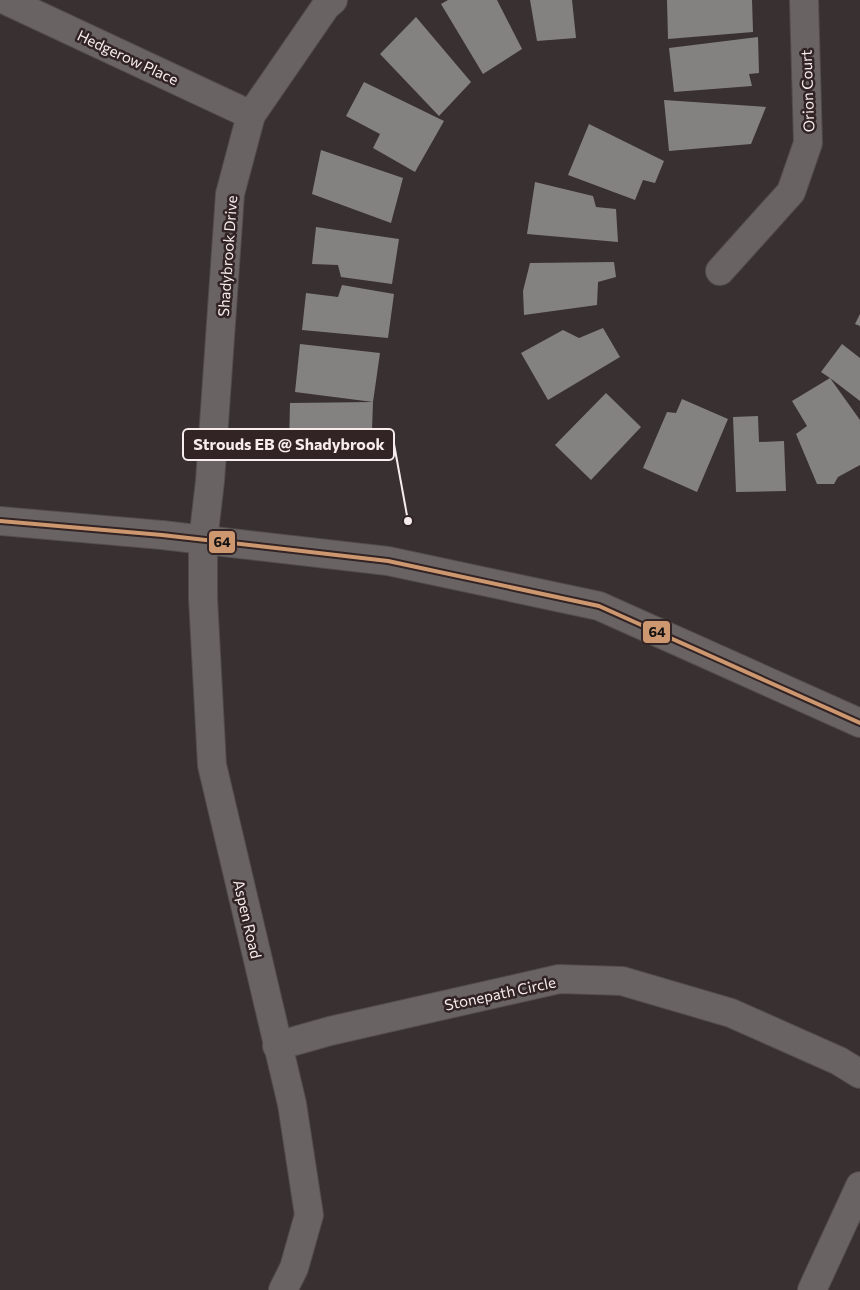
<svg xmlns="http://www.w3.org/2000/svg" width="860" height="1290" font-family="Commissioner,sans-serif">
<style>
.building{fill:#848280}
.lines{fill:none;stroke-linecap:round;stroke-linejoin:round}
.minor-casing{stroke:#534c4c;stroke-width:30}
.tertiary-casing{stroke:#534c4c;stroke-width:30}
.minor{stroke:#696363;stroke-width:28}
.tertiary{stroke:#696363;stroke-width:28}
.bus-1-casing{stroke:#322324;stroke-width:8}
.bus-1{stroke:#cd976f;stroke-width:4}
.labels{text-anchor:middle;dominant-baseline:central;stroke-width:5;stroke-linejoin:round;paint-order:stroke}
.street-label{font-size:15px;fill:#f7eded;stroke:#322324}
.leader{fill:none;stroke:#f7eded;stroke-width:2}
.callout-dot{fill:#f7eded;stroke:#322324;stroke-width:2}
.callout{fill:#322324;stroke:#f7eded;stroke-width:2}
.callout-label{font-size:16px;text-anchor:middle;font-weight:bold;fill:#f7eded}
.line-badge{stroke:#322324;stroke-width:2}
.pale-badge-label{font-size:14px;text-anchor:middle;font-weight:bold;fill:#111}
</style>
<rect width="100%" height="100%" fill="#383031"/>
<!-- building -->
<g class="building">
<polygon points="448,0 497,0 522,49 483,74 441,4"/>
<polygon points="530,0 572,0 576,38 537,41"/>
<polygon points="667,0 752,0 753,32 668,39"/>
<polygon points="416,17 471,82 439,116 380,54"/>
<polygon points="758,37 759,73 749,74 752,86 674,92 669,48"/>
<polygon points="364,82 444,121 415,172 373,148 380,134 346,116"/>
<polygon points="664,100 766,107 751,144 669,151"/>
<polygon points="589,124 664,161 655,183 643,180 635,200 568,175"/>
<polygon points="321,150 403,178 391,223 312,194"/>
<polygon points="535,182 593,196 596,207 616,209 618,242 527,234"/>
<polygon points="316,227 399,239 392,284 341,277 338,265 312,264"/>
<polygon points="614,262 616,277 598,282 597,305 524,315 523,291 530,263"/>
<polygon points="342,285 394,294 388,338 302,330 306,293 338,297"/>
<polygon points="860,314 860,326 855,324"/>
<polygon points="603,328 620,357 548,400 521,353 563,330 579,338"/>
<polygon points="300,344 380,353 373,402 295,392"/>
<polygon points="842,344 860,358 860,401 830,378 860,420 860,465 838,477 834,484 817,484 796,434 807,426 792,401 830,378 821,372"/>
<polygon points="606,393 641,427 591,480 555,445"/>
<polygon points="682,399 728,419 697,492 643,468 667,412 676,413"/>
<polygon points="373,402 371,458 289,448 290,403"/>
<polygon points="758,416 759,442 784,441 786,491 736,492 733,417"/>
</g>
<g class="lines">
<!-- minor casing -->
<g class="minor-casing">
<g id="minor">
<polyline points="5,0 251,115"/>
<polyline points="720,271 791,192 808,143 804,0"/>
<polyline points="277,1046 330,1031 559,979 622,981 731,1013 839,1061 860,1074"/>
<polyline points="283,1290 294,1268 309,1215 292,1104 212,765 203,598 203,541 210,481 230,194 251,115 326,6 333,0"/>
<polyline points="812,1290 860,1186"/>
</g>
</g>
<!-- tertiary casing -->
<g class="tertiary-casing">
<polyline id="tertiary" points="0,521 162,535 388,561 599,606 860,723"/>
</g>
<!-- minor -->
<use href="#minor" class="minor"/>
<!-- tertiary -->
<use href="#tertiary" class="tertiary"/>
<!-- bus-1 casing -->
<g class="bus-1-casing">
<polyline id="bus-1" points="0,521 162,535 388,561 599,606 860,723"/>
</g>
<!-- bus-1 -->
<use href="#bus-1" class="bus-1"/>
</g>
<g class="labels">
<!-- street labels -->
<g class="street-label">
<text transform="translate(128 57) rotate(25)">Hedgerow Place</text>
<text transform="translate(807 91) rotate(-92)">Orion Court</text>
<text transform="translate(227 256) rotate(-86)">Shadybrook Drive</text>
<text transform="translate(248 919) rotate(77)">Aspen Road</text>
<text transform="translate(500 993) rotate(-12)">Stonepath Circle</text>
</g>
</g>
<!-- callouts -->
<path class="leader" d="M408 521L394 444"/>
<circle class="callout-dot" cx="408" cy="521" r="5"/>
<rect class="callout" x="183" y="429" width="211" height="31" rx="5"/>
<g class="callout-label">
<text x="289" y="450">Strouds EB @ Shadybrook</text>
</g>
<g class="line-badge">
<rect x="208" y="530" width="28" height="24" rx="5" fill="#cd976f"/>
<rect x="642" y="620" width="29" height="24" rx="5" fill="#cd976f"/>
</g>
<g class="pale-badge-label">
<text x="222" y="547">64</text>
<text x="657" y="637">64</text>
</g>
</svg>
